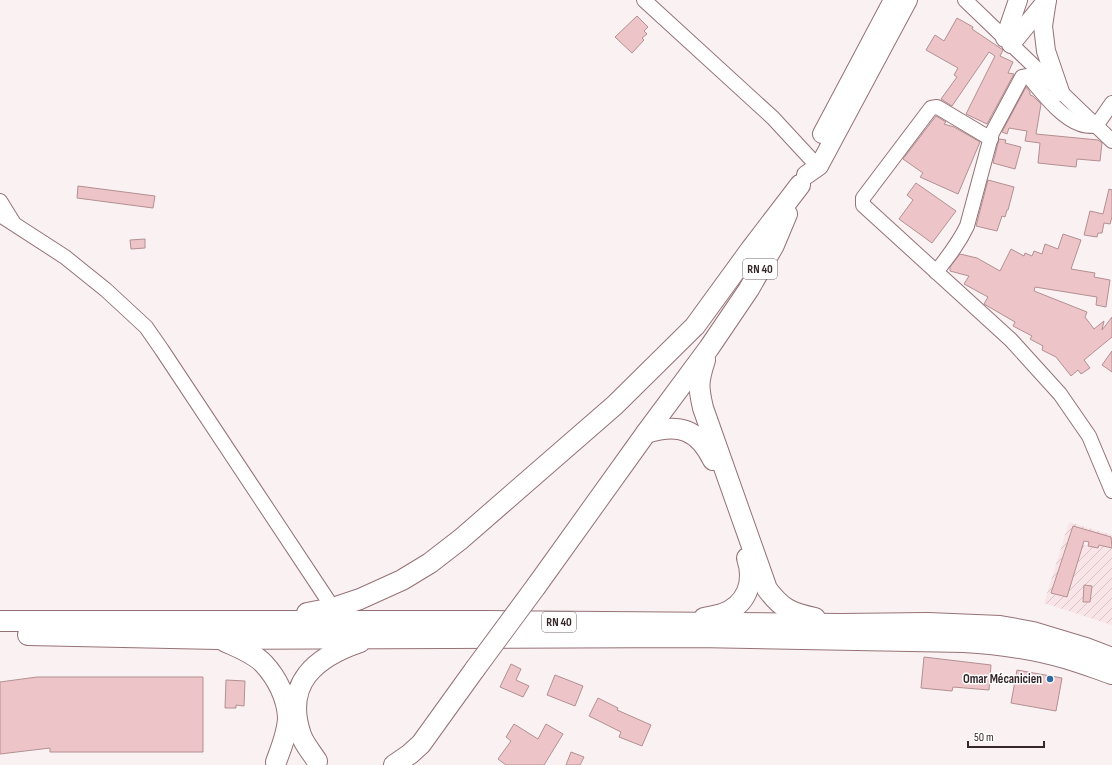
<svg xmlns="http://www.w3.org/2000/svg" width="1112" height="765" font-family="'Sofia Sans Condensed',sans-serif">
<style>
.industrial{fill:url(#industrial-furrows)}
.building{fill:#edc5c9;stroke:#b48f92}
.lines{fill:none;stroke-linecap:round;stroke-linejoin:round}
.minor-casing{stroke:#957276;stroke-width:16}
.major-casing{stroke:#957276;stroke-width:20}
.highway-casing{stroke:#957276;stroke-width:22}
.minor{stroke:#fff;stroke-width:14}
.major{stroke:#fff;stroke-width:18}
.highway{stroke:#fff;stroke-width:20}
.highway-bridge-casing{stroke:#957276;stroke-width:22;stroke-linecap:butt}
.highway-bridge{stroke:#fff;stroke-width:20}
.poi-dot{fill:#2e6aa2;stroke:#fff;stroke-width:1.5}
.labels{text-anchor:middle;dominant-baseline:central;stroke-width:3;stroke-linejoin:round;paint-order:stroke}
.shield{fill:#fff;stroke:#726869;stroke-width:1}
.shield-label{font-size:12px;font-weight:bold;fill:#362729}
.poi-label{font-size:13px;font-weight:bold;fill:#362729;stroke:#fff;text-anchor:end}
</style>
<defs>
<pattern id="industrial-furrows" width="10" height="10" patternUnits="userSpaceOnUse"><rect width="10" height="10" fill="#f9e5e7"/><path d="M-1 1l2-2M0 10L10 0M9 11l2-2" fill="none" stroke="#d6c4c6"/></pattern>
</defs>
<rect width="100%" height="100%" fill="#f9f1f2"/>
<!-- industrial -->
<polygon class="industrial" points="1069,522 1112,535 1112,542 1110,537 1073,526 1051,592 1083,545 1098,548 1099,545 1112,548 1112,625 1044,603"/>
<!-- building -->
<g class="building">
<polygon points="637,16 648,27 644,31 647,34 642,38 644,40 632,53 615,37"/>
<polygon points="957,18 973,27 972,29 1003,50 1000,56 1013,62 1008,73 1014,74 987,124 966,114 995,56 989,52 952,106 941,99 957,77 954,75 958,68 926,50 935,35 944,41"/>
<polygon points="1026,87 1030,92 1030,95 1033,96 1041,104 1036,134 1098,140 1102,143 1100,161 1077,159 1076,167 1038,163 1040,143 1025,141 1027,131 1009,128 1007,134 1002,132"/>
<polygon points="936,116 946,122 944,124 954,127 980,142 958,194 920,177 923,173 903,159"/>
<polygon points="999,139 1006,140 1005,143 1021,147 1015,169 993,163"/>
<polygon points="988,180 1014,187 1008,210 1007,210 1005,217 1002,216 997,231 976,226"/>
<polygon points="916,183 956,211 932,243 899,219 913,200 907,195"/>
<polygon points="78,186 155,196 153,208 77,198"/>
<polygon points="1109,189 1112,190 1112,217 1110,224 1104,223 1102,233 1098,233 1097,237 1084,235 1090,211 1103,214"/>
<polygon points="1063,234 1081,240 1071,269 1095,273 1094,277 1110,280 1106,307 1096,305 1097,297 1035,287 1034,291 1087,312 1085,317 1094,329 1104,321 1102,330 1112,317 1112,337 1084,360 1090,368 1081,374 1078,370 1071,376 1056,357 1042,350 1043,346 1030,339 1032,336 1013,326 1015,322 984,304 988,297 964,284 969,276 950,271 950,267 960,254 977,258 1000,271 1011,249 1024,256 1025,253 1032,256 1034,251 1042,254 1045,244 1058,249"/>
<polygon points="145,239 145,248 131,249 130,240"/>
<polygon points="1112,351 1112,372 1102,365"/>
<polygon points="1073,526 1111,537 1112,548 1099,545 1098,548 1088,546 1089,542 1084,541 1067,597 1051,593"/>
<polygon points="1084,585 1092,586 1090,602 1083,602"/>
<polygon points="924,657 991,665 989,690 953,687 952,691 921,688"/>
<polygon points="511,664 521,669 516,680 529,686 523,697 500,687"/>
<polygon points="1017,670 1062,678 1056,711 1011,703"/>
<polygon points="555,675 583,686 575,706 547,695"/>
<polygon points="37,677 203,677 203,752 50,752 50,748 0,754 0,682"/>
<polygon points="226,680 245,681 244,706 236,705 236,708 225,708"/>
<polygon points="598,698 618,708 617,710 651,725 642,746 619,737 621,732 589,716"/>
<polygon points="514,724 538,739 546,724 563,734 544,765 506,765 498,759 511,741 506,737"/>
<polygon points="571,752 584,757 580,765 566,765"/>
</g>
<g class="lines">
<!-- minor casing -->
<g class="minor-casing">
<g id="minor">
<polyline points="644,0 773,118 810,158 819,166"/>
<polyline points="965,0 1112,141"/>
<polyline points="991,139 939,108 937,107 931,108 863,198 863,205 1011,340 1060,394 1089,436 1112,491"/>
<polyline points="0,201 13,222"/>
<polyline points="0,215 65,257 106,290 146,327 162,350 333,608"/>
<path d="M 936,272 C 948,257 959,243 967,226 L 992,133 L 1022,77 L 1028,76 C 1042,92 1060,117 1080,124 C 1085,126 1090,126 1096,126 L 1112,103"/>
</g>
</g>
<!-- major casing -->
<g class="major-casing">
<g id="major">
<polyline points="1047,0 1043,26 1046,51 1060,92"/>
<polyline points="1005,38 1018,0"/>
<polyline points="1011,44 1047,0"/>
<polyline points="822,134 893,0"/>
<polyline points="806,175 819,166 908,0"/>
</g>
</g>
<!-- highway casing -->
<g class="highway-casing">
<g id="highway">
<path d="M 705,360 C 698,382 698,386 703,408 L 767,589 C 782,609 791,613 815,618"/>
<path d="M 646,433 C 679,423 698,429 713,460"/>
<polyline points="537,585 646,433 709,348 749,289 774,245 787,214"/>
<polyline points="307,613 333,608 360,599 402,580 430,563 461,539 615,405 695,326 751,249 800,185"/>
<path d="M 704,618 C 710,616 716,616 722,614 C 747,605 755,582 747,558"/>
<polyline points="0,621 486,621 841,624 928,623 1000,626 1033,632 1086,648 1112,658"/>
<path d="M 28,635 L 218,639 L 697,637 L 964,642 C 999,644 1034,649 1068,659 C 1083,663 1097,669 1112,674"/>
<path d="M 224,641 C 237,647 254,653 264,664 C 277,678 287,698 288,717 C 288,732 281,748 276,762"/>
<path d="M 317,761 C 312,753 304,744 301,735 C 283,683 316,657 360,642"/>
<polyline points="394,765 410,754 421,744 475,669"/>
</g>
</g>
<!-- minor -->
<use href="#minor" class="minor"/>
<!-- major -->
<use href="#major" class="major"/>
<!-- highway -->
<use href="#highway" class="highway"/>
<!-- highway-bridge casing -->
<g class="highway-bridge-casing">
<polyline id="highway-bridge" points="475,669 537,585"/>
</g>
<!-- highway-bridge -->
<use href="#highway-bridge" class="highway-bridge"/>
</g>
<!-- markers -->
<circle class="poi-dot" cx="1050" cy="679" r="4"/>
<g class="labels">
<!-- shield labels -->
<g class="shield">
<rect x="743" y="259" width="34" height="20" rx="3"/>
<rect x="542" y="612" width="34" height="20" rx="3"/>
</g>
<g class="shield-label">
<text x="760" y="269">RN 40</text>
<text x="559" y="622">RN 40</text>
</g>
<!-- poi labels -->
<g class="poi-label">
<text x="1042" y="679">Omar Mécanicien</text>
</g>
</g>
<!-- scale -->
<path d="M968 741v6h76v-6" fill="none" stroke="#362729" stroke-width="2"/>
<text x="974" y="741" font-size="12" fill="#362729" stroke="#ffffff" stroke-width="3" paint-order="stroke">50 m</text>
</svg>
